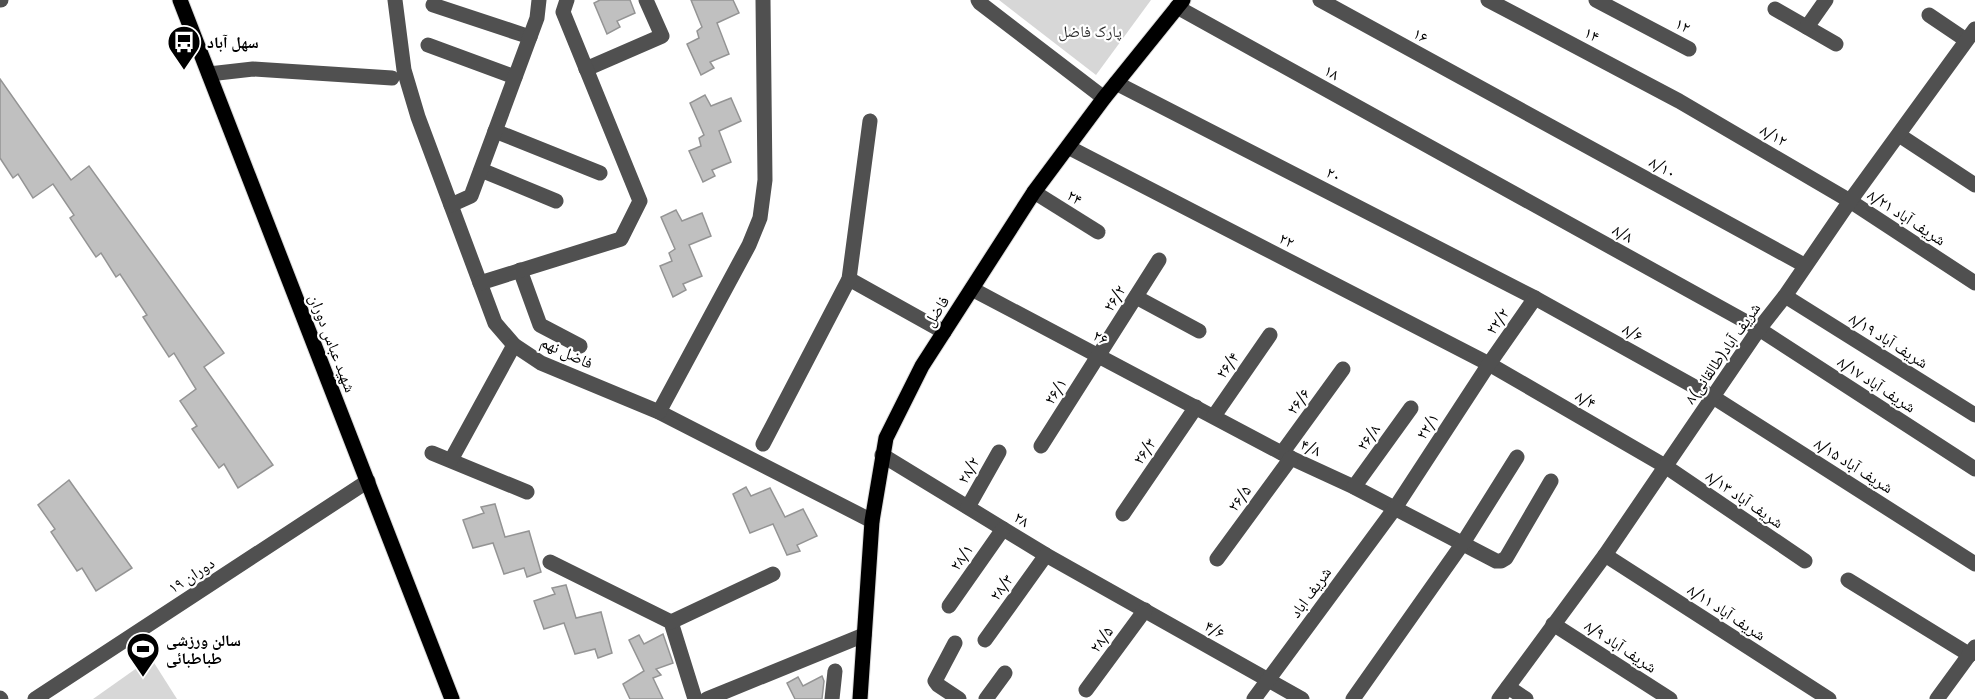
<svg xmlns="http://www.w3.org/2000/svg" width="1975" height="699" font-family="Ubuntu,'Noto Naskh Arabic',sans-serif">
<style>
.green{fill:#d7d7d7}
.building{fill:#c0c0c0;stroke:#949494;stroke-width:1.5}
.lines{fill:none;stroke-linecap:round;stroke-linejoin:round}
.major-casing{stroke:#dbdbdb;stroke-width:17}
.minor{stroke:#505050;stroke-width:15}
.major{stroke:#000;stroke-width:15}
.labels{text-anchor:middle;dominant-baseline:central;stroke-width:4.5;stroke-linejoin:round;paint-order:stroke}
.street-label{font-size:16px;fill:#000;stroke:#fff}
.park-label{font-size:16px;fill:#2e2e2e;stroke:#fff}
.poi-label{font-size:16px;font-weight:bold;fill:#000;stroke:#fff;text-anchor:start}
</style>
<rect width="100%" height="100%" fill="#fff"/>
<!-- green -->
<g class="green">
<polygon points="999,0 1151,0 1096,75"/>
<polygon points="151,658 177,699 93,699"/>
</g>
<!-- building -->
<g class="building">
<polygon points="600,0 630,0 635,13 617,21 620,27 607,34 594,3"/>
<polygon points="691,0 733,0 739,13 717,23 729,54 710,62 714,68 701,75 687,44 699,38 697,31 702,27"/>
<polygon points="0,79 71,180 89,166 224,353 204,367 273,465 238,488 224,464 219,468 192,429 197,426 180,401 196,389 174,353 169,357 143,317 147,315 120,274 116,277 101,253 96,257 70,218 74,215 53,184 33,198 18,174 13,178 0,158"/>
<polygon points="705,95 711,106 731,98 741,121 719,131 731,162 712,170 715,176 703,182 689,151 701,146 699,138 704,135 690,103"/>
<polygon points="676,210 682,221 702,213 711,236 689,245 702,276 683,284 686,290 673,297 660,266 672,261 669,253 675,249 661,217"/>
<polygon points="69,480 132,568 96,591 82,568 77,571 51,532 55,529 38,505"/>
<polygon points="746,487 751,496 770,488 785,517 803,509 817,536 797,545 800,551 787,555 773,524 750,533 733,494"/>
<polygon points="495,504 505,537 529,531 541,572 527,577 524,568 504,574 493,543 473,548 463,520 484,513 481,507"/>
<polygon points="566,585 576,618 601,612 612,653 598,658 595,649 575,654 564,623 544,629 534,601 555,594 552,588"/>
<polygon points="663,634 673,663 656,669 661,675 653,678 663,699 630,699 623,684 644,671 629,640 639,635 644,644"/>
<polygon points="822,676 824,681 822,699 795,699 787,683 798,677 803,686"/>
</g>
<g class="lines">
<!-- major casing -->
<g class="major-casing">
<g id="major">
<polyline points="180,0 452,699"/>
<polyline points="860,699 872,521 886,438 922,366 1034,192 1104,98 1183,0"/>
</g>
</g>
<!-- minor -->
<g class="minor">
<polyline points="0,0 1,0"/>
<polyline points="395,0 404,70 418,117 495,323 514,345 541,363 659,412 872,521"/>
<polyline points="978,0 980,3 1104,98"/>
<polyline points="1320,0 1804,265"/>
<polyline points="1488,0 1679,101 1850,201 1975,283"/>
<polyline points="1596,0 1689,49"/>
<polyline points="433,5 530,37"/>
<polyline points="1177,7 1759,329 1975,469"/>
<polyline points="1775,9 1836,44"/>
<polyline points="1929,15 1966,40"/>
<polyline points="1807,27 1826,0"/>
<polyline points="428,45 515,77"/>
<polyline points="586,69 662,36 646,0"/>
<polyline points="209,74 253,69 392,78"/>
<polyline points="1116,83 1535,298 1713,397 1975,564"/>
<polyline points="495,131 600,173"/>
<polyline points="1899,135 1975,185"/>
<polyline points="1068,147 1489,364 1665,466 1805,561"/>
<polyline points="481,170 556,201"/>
<polyline points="1034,192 1098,232"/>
<polyline points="451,205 471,196 537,18 539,0"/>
<polyline points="520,270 540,325 580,346"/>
<polyline points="849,279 944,332"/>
<polyline points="480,283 621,239 640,201 563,12 567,0"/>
<polyline points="972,289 1291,458 1354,487 1496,561 1501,561 1506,558 1551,481"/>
<polyline points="1785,296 1975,415"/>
<polyline points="1136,297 1199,331"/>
<polyline points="659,412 749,245 760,218 765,180 763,0"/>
<polyline points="1214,416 1270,335"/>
<polyline points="763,444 849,279 870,121"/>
<polyline points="1041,446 1159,260"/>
<polyline points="432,453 527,492"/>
<polyline points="1282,453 1343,369"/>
<polyline points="882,455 1046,555 1302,699"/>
<polyline points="451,460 514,345"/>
<polyline points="1354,487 1411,408"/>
<polyline points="968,507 999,452"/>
<polyline points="1123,514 1196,407"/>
<polyline points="1605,555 1829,699"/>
<polyline points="1217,559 1291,458"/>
<polyline points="550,562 671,622 695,699"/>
<polyline points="1848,580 1970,655"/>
<polyline points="949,606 1003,529"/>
<polyline points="671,622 773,574"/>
<polyline points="1553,624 1670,699"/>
<polyline points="985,640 1046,555"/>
<polyline points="955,643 935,681 938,685 959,699"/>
<polyline points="1508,687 1526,699"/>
<polyline points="1086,690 1145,610"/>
<polyline points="0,698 1,699"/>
<polyline points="35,699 368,481"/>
<polyline points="707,699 864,635"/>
<polyline points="832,699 835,671"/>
<polyline points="986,699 1005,673"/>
<polyline points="1254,699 1395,508 1489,364 1535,298"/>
<polyline points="1353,699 1463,543 1517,457"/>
<polyline points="1499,699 1605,555 1759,329 1785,296 1850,201 1975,29"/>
<polyline points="1937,699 1975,647"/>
</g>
<!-- major -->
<use href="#major" class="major"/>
</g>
<!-- icons -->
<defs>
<g id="bus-pin" transform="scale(1.725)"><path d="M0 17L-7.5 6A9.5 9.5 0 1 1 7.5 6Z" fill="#000" stroke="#fff"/><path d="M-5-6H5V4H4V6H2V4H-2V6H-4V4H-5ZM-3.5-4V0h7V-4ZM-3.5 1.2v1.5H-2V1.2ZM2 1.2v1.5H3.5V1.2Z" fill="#fff"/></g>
<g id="stadium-pin" transform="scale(1.725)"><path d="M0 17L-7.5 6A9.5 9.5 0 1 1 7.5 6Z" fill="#000" stroke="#fff"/><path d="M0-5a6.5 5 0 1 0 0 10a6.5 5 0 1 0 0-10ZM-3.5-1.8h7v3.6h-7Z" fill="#fff"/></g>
</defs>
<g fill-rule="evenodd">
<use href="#bus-pin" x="184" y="42"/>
<use href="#stadium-pin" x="143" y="649"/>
</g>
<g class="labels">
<!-- street labels -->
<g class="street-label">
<text transform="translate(1683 25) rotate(28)">۱۲</text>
<text transform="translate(1592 34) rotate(28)">۱۴</text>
<text transform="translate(1421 35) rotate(29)">۱۶</text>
<text transform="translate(1332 72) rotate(29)">۱۸</text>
<text transform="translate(1774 135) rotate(30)">۸/۱۲</text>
<text transform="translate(1663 167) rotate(29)">۸/۱۰</text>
<text transform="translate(1334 174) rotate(27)">۲۰</text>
<text transform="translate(1075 197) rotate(32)">۲۴</text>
<text transform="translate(1907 217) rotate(33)">شریف آباد ۸/۲۱</text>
<text transform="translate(1623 233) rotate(29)">۸/۸</text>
<text transform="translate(1287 240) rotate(27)">۲۲</text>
<text transform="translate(1114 298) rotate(-58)">۲۶/۲</text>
<text transform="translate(936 311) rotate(-57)">فاضل</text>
<text transform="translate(1497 321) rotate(-55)">۲۲/۲</text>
<text transform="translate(1633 332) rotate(29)">۸/۶</text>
<text transform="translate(1101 337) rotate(28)">۲۶</text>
<text transform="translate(1889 340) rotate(32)">شریف آباد ۸/۱۹</text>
<text transform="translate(333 343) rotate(69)">شهید عباس دوران</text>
<text transform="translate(567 352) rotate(25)">فاضل نهم</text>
<text transform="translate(1722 353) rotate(-55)">۸شریف آباد(طالقانی)</text>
<text transform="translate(1227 365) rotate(-55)">۲۶/۴</text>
<text transform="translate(1877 384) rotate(33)">شریف آباد ۸/۱۷</text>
<text transform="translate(1055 391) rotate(-57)">۲۶/۱</text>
<text transform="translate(1586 399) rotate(30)">۸/۴</text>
<text transform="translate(1298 401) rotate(-54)">۲۶/۶</text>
<text transform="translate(1427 426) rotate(-57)">۲۲/۱</text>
<text transform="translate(1368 437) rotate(-55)">۲۶/۸</text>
<text transform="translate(1311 447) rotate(25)">۴/۸</text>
<text transform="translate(1144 451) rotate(-56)">۲۶/۳</text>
<text transform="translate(1854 465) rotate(32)">شریف آباد ۸/۱۵</text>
<text transform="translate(968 470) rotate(-60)">۲۸/۲</text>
<text transform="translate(1239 498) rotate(-54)">۲۶/۵</text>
<text transform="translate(1745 499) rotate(34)">شریف آباد ۸/۱۳</text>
<text transform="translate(1022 519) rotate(32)">۲۸</text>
<text transform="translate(961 557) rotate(-55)">۲۸/۱</text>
<text transform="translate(191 575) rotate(-33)">دوران ۱۹</text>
<text transform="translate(1001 587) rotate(-54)">۲۸/۳</text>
<text transform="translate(1310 592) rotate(-54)">شریف اباد</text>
<text transform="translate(1727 612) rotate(33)">شریف آباد ۸/۱۱</text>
<text transform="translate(1215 629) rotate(30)">۴/۶</text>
<text transform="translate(1101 639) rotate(-54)">۲۸/۵</text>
<text transform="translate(1621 646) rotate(33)">شریف آباد ۸/۹</text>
</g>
<!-- park labels -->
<g class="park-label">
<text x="1090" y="31">پارک فاضل</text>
</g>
<!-- poi labels -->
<g class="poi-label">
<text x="207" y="42">سهل آباد</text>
<text x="166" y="640">سالن ورزشی<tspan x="166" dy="18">طباطبائی</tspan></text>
</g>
</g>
</svg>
